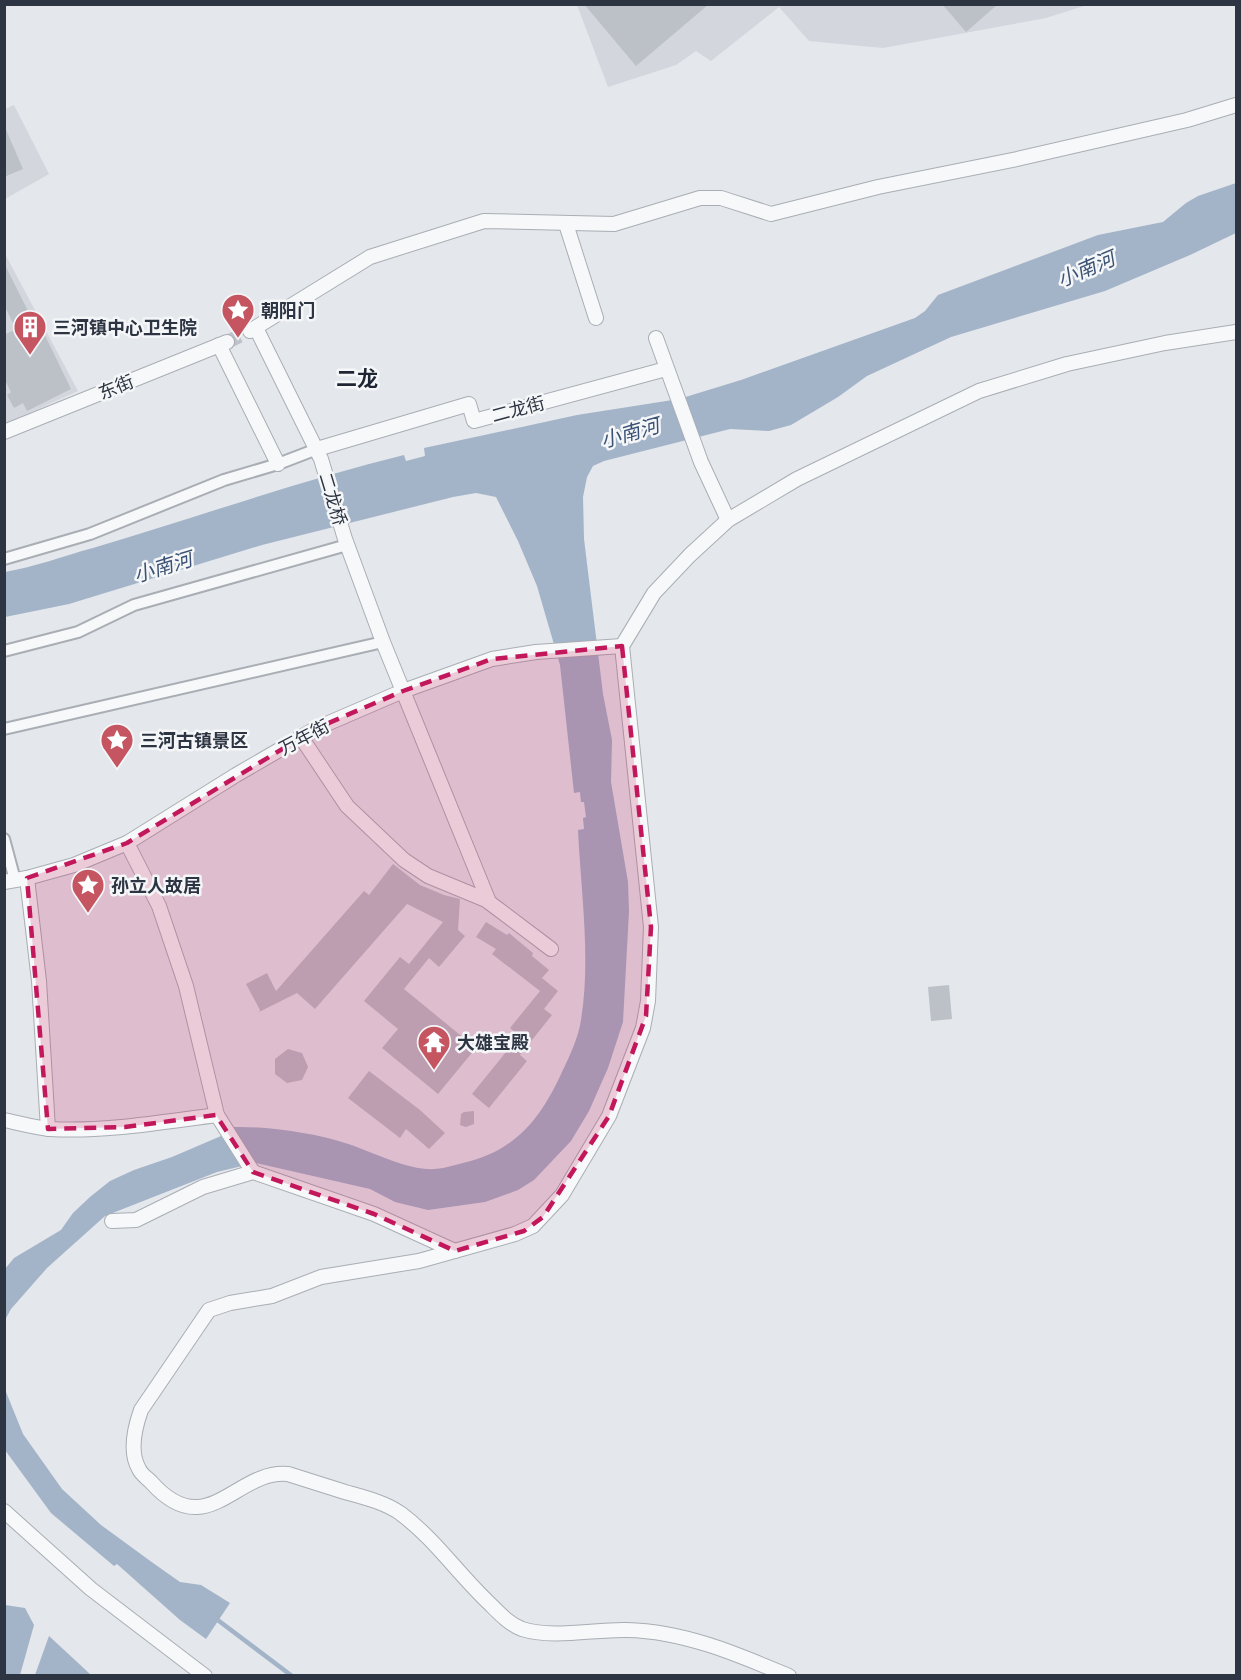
<svg xmlns="http://www.w3.org/2000/svg" width="1241" height="1680" font-family="Raleway,'Noto Sans SC',sans-serif">
<style>
.built{fill:#d3d6dd}
.water{fill:#a3b3c8}
.lines{fill:none;stroke-linecap:round;stroke-linejoin:round}
.stream{stroke:#a3b3c8;stroke-width:4.5}
.building{fill:#bcc0c7}
.minor-tunnel{stroke:#bfc3c9;stroke-width:14;stroke-dasharray:14 7;stroke-linecap:butt}
.pedestrian-casing{stroke:#a9aeb5;stroke-width:14}
.minor-casing{stroke:#a9aeb5;stroke-width:16}
.pedestrian{stroke:#f7f8f9;stroke-width:10}
.minor{stroke:#f7f8f9;stroke-width:14}
.marked{fill:#c2185b;fill-opacity:0.2;stroke:#c2185b;stroke-width:4.5;stroke-dasharray:12 8;stroke-linejoin:round}
.labels{text-anchor:middle;dominant-baseline:central;stroke-width:5;stroke-linejoin:round;paint-order:stroke}
.poi-label{font-size:18px;font-weight:bold;fill:#2d3442;stroke:#f4f6f8;text-anchor:start}
.street-label{font-size:18px;fill:#2d3442;stroke:#f4f6f8}
.water-label{font-size:20px;font-style:italic;fill:#3a5173;stroke:#f4f6f8}
.quarter-label{font-size:21px;font-weight:bold;fill:#1f2533;stroke:#f4f6f8}
</style>
<rect width="100%" height="100%" fill="#e4e7eb"/>
<!-- built -->
<g class="built">
<polygon points="577,5 1087,5 1046,18 883,48 809,41 779,7 711,61 696,51 676,65 608,87"/>
<polygon points="14,105 49,174 5,199 5,109"/>
<polygon points="4,252 78,391 5,424 4,424"/>
</g>
<!-- water -->
<g class="water">
<path d="M 1236,183 L 1236,233 L 1190,255 L 1105,291 L 951,337 L 867,376 L 838,397 L 791,425 L 769,431 L 730,429 L 604,461 L 593,466 L 587,477 L 583,497 L 584,539 L 603,694 L 612,740 L 611,782 L 628,882 L 629,911 L 623,1022 L 608,1068 L 589,1111 L 571,1141 L 534,1180 L 518,1190 L 485,1202 L 428,1210 L 395,1202 L 370,1189 L 256,1163 L 233,1127 C 266,1126 314,1133 345,1143 C 371,1151 400,1167 427,1169 C 439,1170 452,1166 463,1163 C 516,1151 541,1118 562,1072 C 570,1055 578,1039 581,1020 C 591,958 581,893 578,830 L 584,829 L 583,818 L 586,817 L 584,802 L 581,802 L 580,792 L 574,793 L 560,665 L 537,586 L 518,541 L 496,497 L 476,493 L 453,497 L 262,545 L 69,604 L 5,617 L 5,572 C 35,567 63,556 93,548 C 197,517 299,481 404,455 L 406,461 L 425,456 L 424,448 L 577,415 L 679,399 L 741,380 L 915,318 L 925,311 L 938,295 L 1098,235 L 1163,222 L 1186,203 L 1198,196 Z"/>
<polygon points="221,1136 242,1166 217,1172 105,1216 47,1268 11,1309 5,1320 5,1269 14,1258 61,1230 73,1213 90,1197 110,1181 134,1170 172,1157"/>
<polygon points="4,1387 23,1434 62,1489 101,1525 153,1563 180,1582 201,1585 230,1603 206,1639 180,1620 117,1564 114,1566 51,1513 5,1450"/>
<polygon points="5,1605 25,1608 34,1625 20,1675 5,1675"/>
<polygon points="49,1636 90,1674 91,1675 35,1675"/>
</g>
<g class="lines">
<!-- stream -->
<polyline class="stream" points="215,1618 292,1676"/>
</g>
<!-- building -->
<g class="building">
<polygon points="584,4 709,4 636,66"/>
<polygon points="942,4 998,4 966,32"/>
<polygon points="4,125 23,169 4,177"/>
<polygon points="4,263 33,321 37,319 71,389 27,411 23,403 14,408 7,395 11,392 4,378 4,335 16,329 4,305"/>
<polygon points="393,864 420,885 444,895 460,899 458,930 465,936 439,967 429,958 404,989 476,1048 438,1094 382,1048 398,1029 364,1001 400,957 409,964 443,922 407,904 315,1009 297,993 259,1012 260,1010 246,984 267,973 276,991 364,891 369,895"/>
<polygon points="486,922 507,935 509,933 533,953 532,956 549,970 542,978 558,991 544,1009 552,1015 520,1055 527,1061 489,1108 472,1094 519,1036 510,1028 540,991 492,954 496,949 476,937"/>
<polygon points="949,985 952,1019 931,1021 928,987"/>
<polygon points="288,1049 302,1053 308,1067 302,1080 287,1083 275,1074 275,1059"/>
<polygon points="369,1071 420,1110 445,1133 429,1149 406,1129 400,1138 348,1098"/>
<polygon points="474,1111 474,1124 466,1127 460,1125 461,1114 464,1112"/>
</g>
<g class="lines">
<!-- minor-tunnel -->
<polyline class="minor-tunnel" points="227,342 250,331"/>
<!-- pedestrian casing -->
<g class="pedestrian-casing">
<g id="pedestrian">
<polyline points="4,559 90,534 224,480 278,464 317,449"/>
<polyline points="4,651 78,632 134,605 347,545"/>
<polyline points="4,729 383,642"/>
<polyline points="4,839 15,880"/>
</g>
</g>
<!-- minor casing -->
<g class="minor-casing">
<g id="minor">
<polyline points="566,224 596,318"/>
<polyline points="256,328 321,459 345,539 383,642 489,902"/>
<polyline points="250,331 370,257 484,221 614,224 700,198 721,198 771,214 878,187 1017,159 1187,120 1236,105"/>
<polyline points="656,338 701,462 728,520"/>
<polyline points="219,345 278,464"/>
<polyline points="4,432 227,342"/>
<polyline points="317,449 469,404 474,421 666,369"/>
<polyline points="301,737 347,806 404,860 428,876 486,900 551,949"/>
<polyline points="127,843 159,906 186,986 217,1115 253,1172"/>
<polyline points="27,878 39,981 48,1129"/>
<polyline points="4,882 27,878 74,865 127,843 236,775 317,728 403,691 492,659 536,652 622,646"/>
<path d="M 4,1120 C 19,1123 35,1128 50,1129 C 106,1132 162,1122 217,1115"/>
<polyline points="112,1221 136,1220 203,1187 253,1172 374,1214 455,1251"/>
<polyline points="4,1511 91,1589 205,1676"/>
<path d="M 789,1676 C 737,1654 683,1631 627,1630 C 595,1629 553,1639 522,1629 C 509,1624 499,1613 490,1604 C 459,1575 434,1538 400,1513 C 384,1502 363,1497 345,1492 C 326,1486 307,1480 288,1474 C 236,1469 207,1545 151,1482 C 147,1478 141,1474 139,1469 C 129,1452 135,1427 141,1410 L 209,1310 L 230,1303 L 272,1296 L 321,1277 L 419,1261 L 515,1234 L 533,1226 L 562,1195 L 609,1116 L 643,1028 L 648,1001 L 651,927 L 622,646 L 654,593 L 690,555 L 728,520 L 797,479 L 979,391 L 1067,364 L 1165,343 L 1236,332"/>
</g>
</g>
<!-- pedestrian -->
<use href="#pedestrian" class="pedestrian"/>
<!-- minor -->
<use href="#minor" class="minor"/>
</g>
<!-- marked area -->
<path class="marked" d="M 622,646 L 651,927 L 646,1016 L 609,1116 L 543,1217 L 524,1231 L 455,1251 L 374,1214 L 253,1172 L 216,1115 L 125,1127 L 48,1129 L 27,878 L 127,843 L 317,728 L 403,691 L 492,659 Z"/>
<!-- icons -->
<defs>
<g id="sight-pin" transform="scale(1.725)"><path d="M0 17L-7.5 6A9.5 9.5 0 1 1 7.5 6Z" fill="#c45561" stroke="#f4f6f8"/><path d="M0-6L1.8-2.2L6-1.7L2.9 1.2L3.7 5.4L0 3.3L-3.7 5.4L-2.9 1.2L-6-1.7L-1.8-2.2Z" fill="#fff"/></g>
<g id="building-pin" transform="scale(1.725)"><path d="M0 17L-7.5 6A9.5 9.5 0 1 1 7.5 6Z" fill="#c45561" stroke="#f4f6f8"/><path d="M-4-6H4V6H1V3H-1V6H-4ZM-2.5-4.3h1.7v1.8h-1.7ZM.8-4.3h1.7v1.8H.8ZM-2.5-1h1.7V.8h-1.7ZM.8-1h1.7V.8H.8Z" fill="#fff"/></g>
<g id="temple-pin" transform="scale(1.725)"><path d="M0 17L-7.5 6A9.5 9.5 0 1 1 7.5 6Z" fill="#c45561" stroke="#f4f6f8"/><path d="M0-6L5-2H3V0L6.5 2.5H4V6H1.5V3h-3V6H-4V2.5H-6.5L-3 0V-2H-5Z" fill="#fff"/></g>
</defs>
<g fill-rule="evenodd">
<use href="#sight-pin" x="238" y="310"/>
<use href="#building-pin" x="30" y="327"/>
<use href="#sight-pin" x="117" y="740"/>
<use href="#sight-pin" x="88" y="885"/>
<use href="#temple-pin" x="434" y="1042"/>
</g>
<g class="labels">
<!-- poi labels -->
<g class="poi-label">
<text x="261" y="310">朝阳门</text>
<text x="53" y="327">三河镇中心卫生院</text>
<text x="140" y="740">三河古镇景区</text>
<text x="111" y="885">孙立人故居</text>
<text x="457" y="1042">大雄宝殿</text>
</g>
<!-- street labels -->
<g class="street-label">
<text transform="translate(116 387) rotate(-22)">东街</text>
<text transform="translate(518 409) rotate(-15)">二龙街</text>
<text transform="translate(333 499) rotate(73)">二龙桥</text>
<text transform="translate(304 737) rotate(-28)">万年街</text>
</g>
<!-- water labels -->
<g class="water-label">
<text transform="translate(1086 269) rotate(-23)">小南河</text>
<text transform="translate(630 433) rotate(-16)">小南河</text>
<text transform="translate(163 567) rotate(-17)">小南河</text>
</g>
<!-- quarter labels -->
<g class="quarter-label">
<text x="357" y="378">二龙</text>
</g>
</g>
<!-- border -->
<rect width="1241" height="1680" fill="none" stroke="#2d3442" stroke-width="12"/>
</svg>
